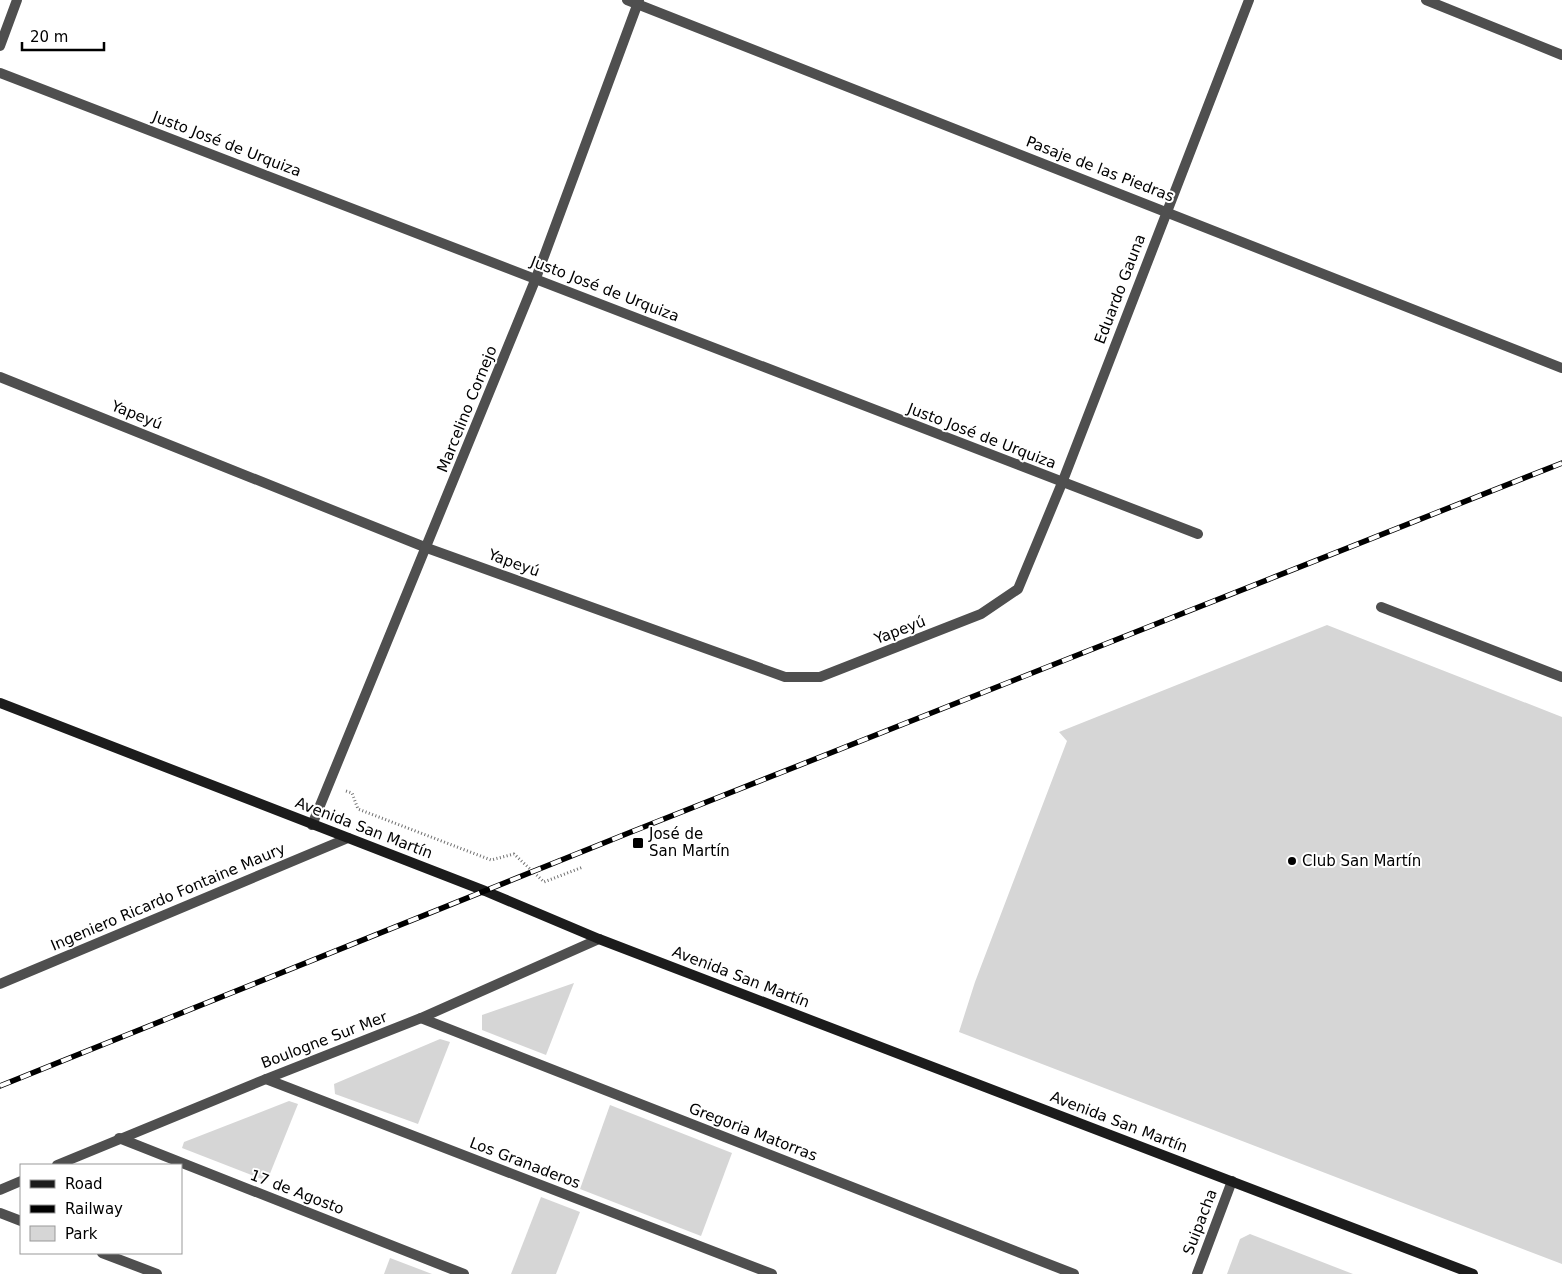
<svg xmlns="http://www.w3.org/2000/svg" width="1562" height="1274" font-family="'DejaVu Sans',sans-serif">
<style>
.green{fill:#d6d6d6}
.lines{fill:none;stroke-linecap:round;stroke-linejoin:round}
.path{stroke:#717171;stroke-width:3;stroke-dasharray:1 2.5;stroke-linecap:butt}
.minor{stroke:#4f4f4f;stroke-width:10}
.secondary{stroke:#1c1c1c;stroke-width:10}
.rail-casing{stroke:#000;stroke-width:5.5}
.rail{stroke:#fff;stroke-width:4;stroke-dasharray:11;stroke-linecap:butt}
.poi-dot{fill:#000;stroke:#fff;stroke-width:2}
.labels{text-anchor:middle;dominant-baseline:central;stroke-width:4;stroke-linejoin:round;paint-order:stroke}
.street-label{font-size:15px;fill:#000;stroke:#fff}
.poi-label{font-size:15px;fill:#000;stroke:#fff;text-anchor:start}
</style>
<rect width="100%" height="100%" fill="#fff"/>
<!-- green -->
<g class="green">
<polygon points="1327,625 1562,717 1562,1264 959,1032 975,982 1067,741 1059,732"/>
<polygon points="574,983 546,1055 482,1030 482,1015"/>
<polygon points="440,1039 450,1042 418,1124 335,1094 334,1084"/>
<polygon points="289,1101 298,1104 267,1181 182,1148 184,1142"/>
<polygon points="610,1105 732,1153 701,1236 580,1189"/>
<polygon points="541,1197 580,1212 556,1274 511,1274"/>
<polygon points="1250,1234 1353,1274 1227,1274 1240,1239"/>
<polygon points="390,1258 432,1274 384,1274"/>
</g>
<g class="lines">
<!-- path -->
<polyline class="path" points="346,791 352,793 358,809 491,860 514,854 544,882 583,867"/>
<!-- minor -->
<g class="minor">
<polyline points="627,0 1562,368"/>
<polyline points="1426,0 1562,55"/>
<polyline points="0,46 17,0"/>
<polyline points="0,73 1198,534"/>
<polyline points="0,377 427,548 785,677 820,677 981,614 1018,589 1062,483 1249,0"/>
<polyline points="1381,607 1562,677"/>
<polyline points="312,825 536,278 639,0"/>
<polyline points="0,984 348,838"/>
<polyline points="421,1018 1074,1274"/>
<polyline points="266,1079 772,1274"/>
<polyline points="119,1138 464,1274"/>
<polyline points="57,1165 266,1079 421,1018 599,939"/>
<polyline points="0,1190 21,1181"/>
<polyline points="0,1213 21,1221"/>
<polyline points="102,1253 157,1274"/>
<polyline points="1197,1274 1232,1181"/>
</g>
<!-- secondary -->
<polyline class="secondary" points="0,703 485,891 599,939 1473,1274"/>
<!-- rail casing -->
<g class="rail-casing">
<polyline id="rail" points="0,1086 631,832 1562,463"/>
</g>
<!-- rail -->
<use href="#rail" class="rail"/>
</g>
<!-- markers -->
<g class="poi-dot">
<rect x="632" y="837" width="12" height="12" rx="2.5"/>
<circle cx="1292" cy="861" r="5"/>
</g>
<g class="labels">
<!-- street labels -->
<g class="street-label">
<text transform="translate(227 144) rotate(21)">Justo José de Urquiza</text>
<text transform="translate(1100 169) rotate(21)">Pasaje de las Piedras</text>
<text transform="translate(605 289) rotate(21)">Justo José de Urquiza</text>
<text transform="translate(1120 289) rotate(-69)">Eduardo Gauna</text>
<text transform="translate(467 409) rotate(-68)">Marcelino Cornejo</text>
<text transform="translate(137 415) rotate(22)">Yapeyú</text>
<text transform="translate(982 436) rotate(21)">Justo José de Urquiza</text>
<text transform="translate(514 563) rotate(20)">Yapeyú</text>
<text transform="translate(900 630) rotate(-21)">Yapeyú</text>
<text transform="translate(364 828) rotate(21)">Avenida San Martín</text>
<text transform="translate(168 897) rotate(-23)">Ingeniero Ricardo Fontaine Maury</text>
<text transform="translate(741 977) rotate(21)">Avenida San Martín</text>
<text transform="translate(324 1040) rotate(-21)">Boulogne Sur Mer</text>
<text transform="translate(1119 1122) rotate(21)">Avenida San Martín</text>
<text transform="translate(753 1132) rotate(21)">Gregoria Matorras</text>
<text transform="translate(525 1163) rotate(21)">Los Granaderos</text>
<text transform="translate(297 1192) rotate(21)">17 de Agosto</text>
<text transform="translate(1200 1222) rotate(-69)">Suipacha</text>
</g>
<!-- poi labels -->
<g class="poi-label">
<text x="649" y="834">José de<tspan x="649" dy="17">San Martín</tspan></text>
<text x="1302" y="861">Club San Martín</text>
</g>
</g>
<!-- legend -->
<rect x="20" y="1164" width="162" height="90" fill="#ffffff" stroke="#999999"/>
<rect x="30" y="1180" width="25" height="8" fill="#1c1c1c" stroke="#999999"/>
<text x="65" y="1189" font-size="15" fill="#000000">Road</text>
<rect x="30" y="1205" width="25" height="8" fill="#000000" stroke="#999999"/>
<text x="65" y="1214" font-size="15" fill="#000000">Railway</text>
<rect x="30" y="1226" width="25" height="15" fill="#d6d6d6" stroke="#999999"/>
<text x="65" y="1239" font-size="15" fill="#000000">Park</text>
<!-- scale -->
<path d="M22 42v8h82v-8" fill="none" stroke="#000000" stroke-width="2.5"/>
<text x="30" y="42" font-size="15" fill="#000000" stroke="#ffffff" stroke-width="4" paint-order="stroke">20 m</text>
</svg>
